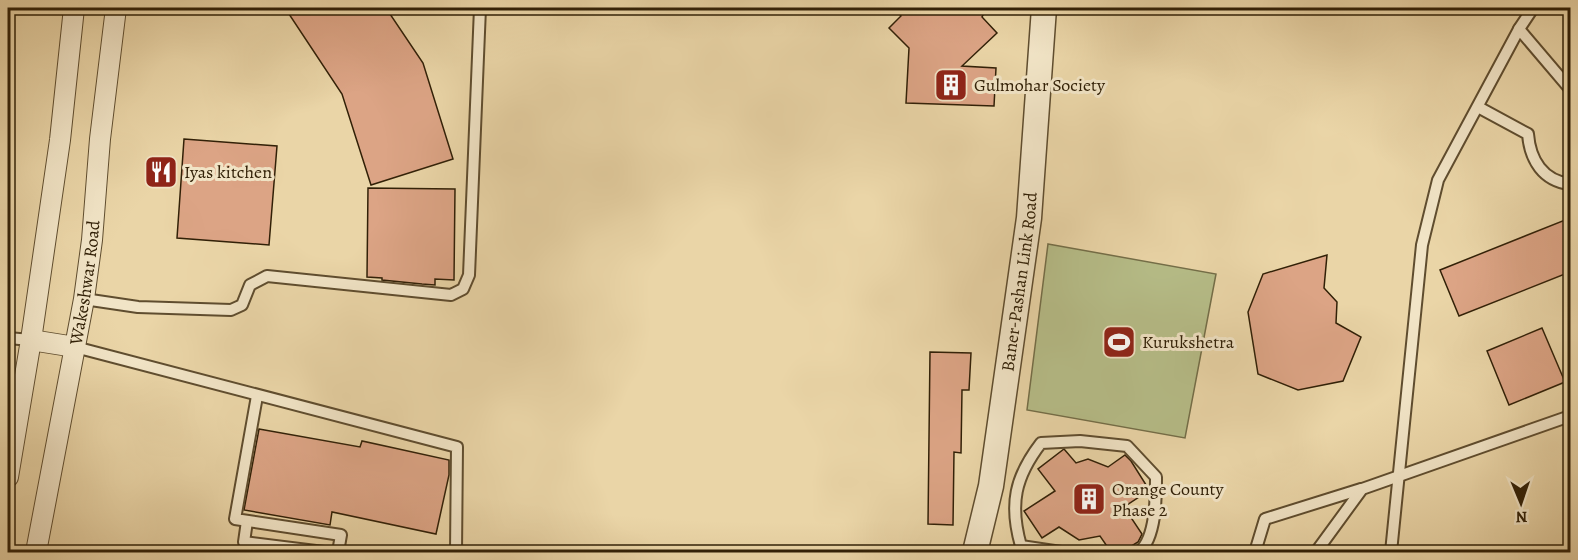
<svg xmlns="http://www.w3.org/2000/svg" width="1578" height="560" font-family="Alegreya,serif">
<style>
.green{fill:#b6bd88;stroke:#746e48;stroke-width:1.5}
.building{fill:#dca485;stroke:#312007;stroke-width:1.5}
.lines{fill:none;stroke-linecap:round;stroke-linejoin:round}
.service-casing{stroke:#5f4d2f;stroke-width:14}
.minor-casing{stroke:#5f4d2f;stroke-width:22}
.tertiary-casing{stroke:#5f4d2f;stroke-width:27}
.service{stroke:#f1e4c6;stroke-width:10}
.minor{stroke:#f1e4c6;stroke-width:20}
.tertiary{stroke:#f1e4c6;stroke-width:24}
.labels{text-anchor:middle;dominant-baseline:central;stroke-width:6;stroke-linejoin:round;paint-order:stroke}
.poi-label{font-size:18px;fill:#312007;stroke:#f1e4c6;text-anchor:start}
.street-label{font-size:18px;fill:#312007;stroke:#f1e4c6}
</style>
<rect width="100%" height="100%" fill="#ead5a7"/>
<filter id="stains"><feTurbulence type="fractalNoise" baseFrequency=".00333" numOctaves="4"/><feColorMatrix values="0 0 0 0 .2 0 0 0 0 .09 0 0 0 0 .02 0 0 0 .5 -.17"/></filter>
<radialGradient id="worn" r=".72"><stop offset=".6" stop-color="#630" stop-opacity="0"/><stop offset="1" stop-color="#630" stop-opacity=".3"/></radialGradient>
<!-- green -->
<polygon class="green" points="1048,244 1216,274 1185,438 1027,410"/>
<!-- building -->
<g class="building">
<polygon points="285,8 386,8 423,63 453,159 371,185 342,94"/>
<polygon points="896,8 987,8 982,17 997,33 962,66 996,68 994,106 906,103 909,48 889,28 901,16"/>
<polygon points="184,139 277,146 269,245 177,238"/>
<polygon points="368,188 455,189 454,280 435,279 435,285 422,284 382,280 382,278 367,277"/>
<polygon points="1570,218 1570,272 1459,316 1440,270"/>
<polygon points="1327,255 1324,288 1337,302 1336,323 1361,337 1343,381 1298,390 1258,374 1248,312 1263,274"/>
<polygon points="1542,328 1565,382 1509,405 1487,351"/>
<polygon points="930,352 971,353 969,390 962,390 961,453 954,452 953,525 928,524"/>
<polygon points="259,429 360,447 362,441 449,460 449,475 436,534 332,512 330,525 244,510"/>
<polygon points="1064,449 1076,463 1088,459 1108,467 1125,455 1131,461 1148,488 1148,491 1124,507 1142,534 1138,542 1122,552 1111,552 1100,536 1079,540 1059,527 1042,538 1024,511 1055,491 1038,469"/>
</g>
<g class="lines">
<!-- service casing -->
<g class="service-casing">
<g id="service">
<polyline points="1519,29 1570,89"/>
<path d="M 1478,107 L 1528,134 C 1530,160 1543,181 1570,184"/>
<polyline points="84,299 138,307 231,310 242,305 250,285 267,276 451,295 463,289 469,275 480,8"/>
<polyline points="8,338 31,340"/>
<polyline points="75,347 457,447 456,552"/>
<polyline points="257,396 235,519 341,535 338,552"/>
<polyline points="247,521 244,542 324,552"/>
<path d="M 1061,552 L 1021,546 C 1009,504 1015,477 1041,443 L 1080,441 L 1127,446 L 1156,477 C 1156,498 1156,538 1139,552"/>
<polyline points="1255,552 1265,519 1361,489"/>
<polyline points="1316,552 1362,489 1570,416"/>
<polyline points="1391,552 1422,245 1438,180 1519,29 1533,8"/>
</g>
</g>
<!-- minor casing -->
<g class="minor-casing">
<g id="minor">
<polyline points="31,340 75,347"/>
<polyline points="8,477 31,340 60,140 74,8"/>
<path id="s1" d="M 36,552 L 84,299 L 92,240 L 100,139 L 116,8"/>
</g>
</g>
<!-- tertiary casing -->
<g class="tertiary-casing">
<g id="tertiary">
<path id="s2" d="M 975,552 L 991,486 L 1029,218 L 1044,8"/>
</g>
</g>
<!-- service -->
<use href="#service" class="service"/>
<!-- minor -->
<use href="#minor" class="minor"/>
<!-- tertiary -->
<use href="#tertiary" class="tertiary"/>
</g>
<!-- icons -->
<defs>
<g id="building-square" transform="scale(1.725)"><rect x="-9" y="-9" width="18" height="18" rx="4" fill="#8f2418" stroke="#f1e4c6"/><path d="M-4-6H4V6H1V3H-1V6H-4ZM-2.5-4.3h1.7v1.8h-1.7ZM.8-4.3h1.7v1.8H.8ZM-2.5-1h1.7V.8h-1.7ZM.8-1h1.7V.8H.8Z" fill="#fff"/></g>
<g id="restaurant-square" transform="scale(1.725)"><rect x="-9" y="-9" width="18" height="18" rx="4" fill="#8f2418" stroke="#f1e4c6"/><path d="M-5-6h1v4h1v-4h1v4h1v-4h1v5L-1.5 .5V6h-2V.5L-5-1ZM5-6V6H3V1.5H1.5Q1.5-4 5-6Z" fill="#fff"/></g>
<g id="stadium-square" transform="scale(1.725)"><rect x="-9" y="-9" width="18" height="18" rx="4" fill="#8f2418" stroke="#f1e4c6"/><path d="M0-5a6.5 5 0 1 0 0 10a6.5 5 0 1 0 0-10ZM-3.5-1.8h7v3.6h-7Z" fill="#fff"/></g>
</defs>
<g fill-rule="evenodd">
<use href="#building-square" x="951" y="85"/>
<use href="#restaurant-square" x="161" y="172"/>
<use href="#stadium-square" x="1119" y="342"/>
<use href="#building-square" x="1089" y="499"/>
</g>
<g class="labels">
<!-- poi labels -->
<g class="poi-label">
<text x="974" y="85">Gulmohar Society</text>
<text x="184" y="172">Iyas kitchen</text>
<text x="1142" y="342">Kurukshetra</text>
<text x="1112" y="489">Orange County<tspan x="1112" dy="21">Phase 2</tspan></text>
</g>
<!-- street labels -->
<g class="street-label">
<text stroke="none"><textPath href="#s1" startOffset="274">Wakeshwar Road</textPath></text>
<text stroke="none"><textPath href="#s2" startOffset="274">Baner-Pashan Link Road</textPath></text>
</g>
</g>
<!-- margin -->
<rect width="1578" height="560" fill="none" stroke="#ead5a7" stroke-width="30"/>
<rect x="9" y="9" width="1560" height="542" fill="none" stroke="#312007" stroke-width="3"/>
<rect x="15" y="15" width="1548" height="530" fill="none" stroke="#312007" stroke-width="1.5"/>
<!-- north arrow -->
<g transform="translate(1521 503) rotate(178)" stroke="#f1e4c6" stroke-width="4.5" paint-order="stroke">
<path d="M0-4.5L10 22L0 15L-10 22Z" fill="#312007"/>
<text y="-9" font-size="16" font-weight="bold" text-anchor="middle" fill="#312007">N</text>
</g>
<rect width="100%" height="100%" filter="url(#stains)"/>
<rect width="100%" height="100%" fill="url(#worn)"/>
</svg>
